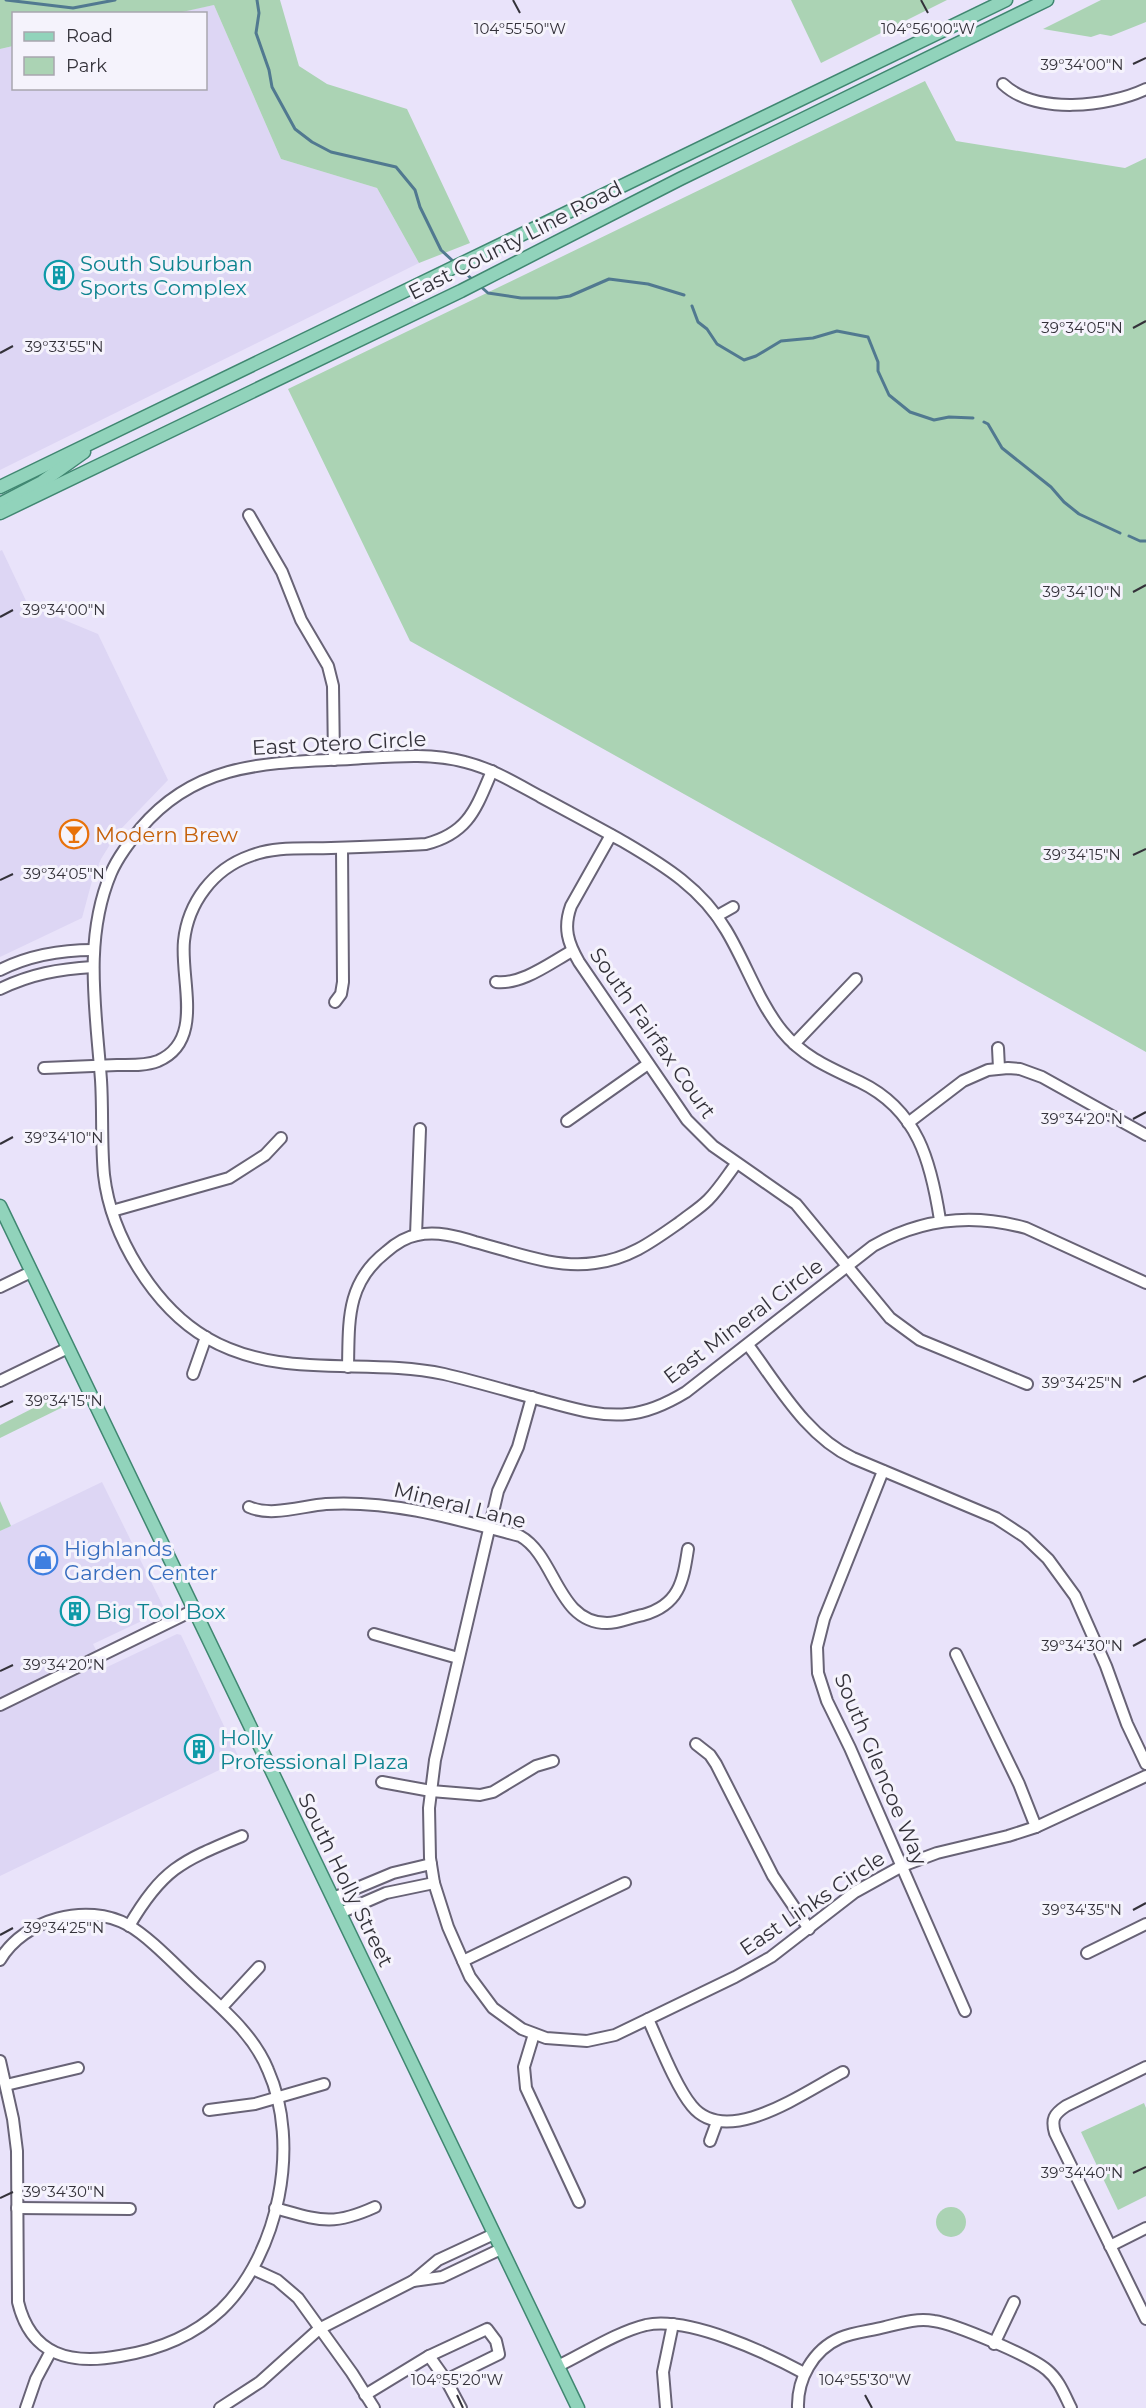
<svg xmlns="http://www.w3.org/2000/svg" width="1146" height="2408" font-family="Montserrat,sans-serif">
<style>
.built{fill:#ddd6f4}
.green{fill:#abd3b4}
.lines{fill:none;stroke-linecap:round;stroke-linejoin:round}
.stream{stroke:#517990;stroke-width:3}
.minor-casing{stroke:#686376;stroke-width:14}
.major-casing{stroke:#408771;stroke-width:15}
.minor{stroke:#fff;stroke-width:10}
.major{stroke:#91d3bb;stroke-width:12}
.ticks{fill:none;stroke:#34323a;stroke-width:2}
.labels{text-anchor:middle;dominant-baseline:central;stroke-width:6;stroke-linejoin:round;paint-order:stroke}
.street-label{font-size:21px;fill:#34323a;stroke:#f5f3fc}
.culture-label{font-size:21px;fill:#0d838f;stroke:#f5f3fc;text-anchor:start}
.food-label{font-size:21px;fill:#c56008;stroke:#f5f3fc;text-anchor:start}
.shop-label{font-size:21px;fill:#366cbe;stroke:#f5f3fc;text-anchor:start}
.ticks-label{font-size:15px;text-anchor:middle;fill:#34323a;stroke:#f5f3fc;stroke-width:6;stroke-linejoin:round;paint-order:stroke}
</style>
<rect width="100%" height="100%" fill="#e9e3fa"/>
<!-- built -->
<g class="built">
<polygon points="214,5 281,159 377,188 419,263 0,470 0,49 13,46 14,88 206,88 206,14 173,13"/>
<polygon points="2,550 28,605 98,634 168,780 117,833 101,859 92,881 82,918 0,957 0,551"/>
<polygon points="102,1482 165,1610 93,1644 105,1668 177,1634 181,1635 240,1760 0,1876 0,1531"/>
</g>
<!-- green -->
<g class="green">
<polygon points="0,0 280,0 299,66 327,84 407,109 470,243 419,263 377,188 281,159 214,5 173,14 14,14 13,46 0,49"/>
<polygon points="791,0 947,0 821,63"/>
<polygon points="1101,0 1146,0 1146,22 1111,36 1100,34 1091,37 1043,29"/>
<polygon points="925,81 956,141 1125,168 1146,158 1146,1052 410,641 288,389"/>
<polygon points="57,1396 63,1407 0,1438 0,1425"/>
<polygon points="0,1501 11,1526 0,1531"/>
<polygon points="1144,2103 1146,2108 1146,2196 1118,2210 1081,2132"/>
<circle cx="951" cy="2222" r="15"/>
</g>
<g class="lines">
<!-- stream -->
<g class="stream">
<polyline points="6,0 73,8 115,0"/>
<polyline points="257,0 259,13 256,33 269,70 272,87 295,129 312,142 331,152 396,167 415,190 420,207 441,250 454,262"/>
<polyline points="461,269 474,281"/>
<polyline points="479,285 488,293 521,298 557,298 570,296 609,279 648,284 684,295"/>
<polyline points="692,306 698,322 707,329 717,344 744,360 756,356 781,341 813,338 837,331 868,337 878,362 878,371 889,395 910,412 934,420 949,417 973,418"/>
<polyline points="984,422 988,424 1002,448 1051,487 1064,502 1079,514 1120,533"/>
<polyline points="1129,536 1140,541 1146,541"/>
</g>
<!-- minor casing -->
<g class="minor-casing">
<g id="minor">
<path d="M 1003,84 C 1036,115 1108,107 1146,89"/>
<polyline points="249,515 282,572 301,620 328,666 333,686 334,760"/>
<path d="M 611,835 L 571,906 C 563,928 568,943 579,962 L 687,1120 L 713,1146 L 796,1204 L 890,1318 L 920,1340 L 1027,1384"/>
<polyline points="717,916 733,907"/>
<path d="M 0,970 C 30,955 60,950 93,950"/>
<path d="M 496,982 C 522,985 550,963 572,951"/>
<path d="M 0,989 C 31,974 59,969 93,967"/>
<polyline points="335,1002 341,994 343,982 342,848"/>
<polyline points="794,1044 856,979"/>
<polyline points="998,1048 999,1068"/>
<path d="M 44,1068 C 69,1067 93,1066 117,1065 C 130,1065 145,1066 158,1061 C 205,1041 180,980 184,941 C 188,903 213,869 250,856 C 275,846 304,849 331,848 C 363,847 394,846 426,844 C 469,833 476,808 492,771"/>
<polyline points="567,1121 648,1064"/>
<polyline points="908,1123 963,1081 988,1070 1008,1068 1020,1069 1042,1077 1146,1135"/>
<polyline points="112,1211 229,1178 265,1155 281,1138"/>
<path d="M 940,1220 C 931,1162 918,1110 860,1082 C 830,1068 803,1057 782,1031 C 758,1001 746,963 726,930 C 702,889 665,866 624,842 C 597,827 569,812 541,797 C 517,784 493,769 465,762 C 429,752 388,757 350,759 C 269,763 197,761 140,829 C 129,843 118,857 111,873 C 83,939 96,1011 101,1080 C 103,1111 101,1143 104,1175 C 111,1236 154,1307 207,1338 C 281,1381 365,1357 444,1374 C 478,1382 511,1392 545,1401 C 572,1408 599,1417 628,1414 C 649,1412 668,1403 686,1392 L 873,1246 C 922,1218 972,1213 1026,1228 L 1146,1283"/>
<polyline points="416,1235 420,1129"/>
<polyline points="0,1287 31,1272"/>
<path d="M 748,1345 C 778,1385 806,1436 853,1458 L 996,1518 L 1025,1537 L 1048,1559 L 1075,1596 L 1106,1666 L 1127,1724 L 1146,1764"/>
<path d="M 348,1367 C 349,1321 346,1283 386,1252 C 395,1244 406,1237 417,1235 C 437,1231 456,1236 475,1242 C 514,1252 555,1269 595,1263 C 629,1259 653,1241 680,1222 C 689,1215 700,1208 708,1200 C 719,1189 727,1176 736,1164"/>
<polyline points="193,1374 206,1337"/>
<polyline points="0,1381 68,1348"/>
<polyline points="532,1397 518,1447 498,1491 435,1760 429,1808 430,1858 434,1883 448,1927 470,1977 493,2008 522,2029 546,2038 587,2041 615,2035 735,1977 771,1957 855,1892 902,1866 937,1853 1008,1836 1036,1827 1146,1776"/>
<polyline points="883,1471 824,1619 817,1647 818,1673 827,1701 850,1748 965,2011"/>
<path d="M 249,1507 C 271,1517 302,1506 326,1504 C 392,1500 456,1519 520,1536 C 556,1556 557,1623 607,1623 C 619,1623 631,1617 643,1615 C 679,1605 683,1582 688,1549"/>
<polyline points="374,1634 458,1658"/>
<polyline points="956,1654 1019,1784 1036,1827"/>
<polyline points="0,1705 194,1610"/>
<polyline points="696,1744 710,1755 716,1764 773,1876 809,1929"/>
<polyline points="382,1782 431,1791 480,1795 493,1792 536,1766 553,1761"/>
<polyline points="333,1898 393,1873 431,1864"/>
<polyline points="340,1913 386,1893 434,1883"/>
<path d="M 129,1926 C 163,1868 182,1861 242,1836"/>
<polyline points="1087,1953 1146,1924"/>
<path d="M 0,1960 C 24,1919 87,1902 128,1925 C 151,1938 179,1969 199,1987 C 226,2012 254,2036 268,2070 C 301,2144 279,2254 221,2310 C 192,2337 158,2350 120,2356 C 71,2365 31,2356 18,2302 L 17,2151 L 13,2119 L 0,2061"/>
<polyline points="463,1961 625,1883"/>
<polyline points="222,2007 259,1967"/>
<path d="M 648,2019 C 659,2043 676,2087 692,2106 C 727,2149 806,2091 843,2072"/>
<polyline points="534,2034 524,2067 526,2088 579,2202"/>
<path d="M 1146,2067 L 1066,2106 C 1054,2114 1051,2119 1055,2133 L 1146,2319"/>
<polyline points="6,2085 78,2068"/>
<polyline points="209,2110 255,2104 324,2084"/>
<polyline points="710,2141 717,2122"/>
<polyline points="17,2208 130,2209"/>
<path d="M 275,2208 C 319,2220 331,2227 375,2207"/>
<polyline points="1110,2246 1146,2228"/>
<polyline points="253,2269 277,2280 298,2298 352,2373 374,2408"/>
<polyline points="413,2281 442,2277 501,2249"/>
<polyline points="994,2344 1014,2302"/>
<polyline points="429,2356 487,2329 496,2341 499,2354 446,2380"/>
<path d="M 558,2366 C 585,2353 617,2332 646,2325 C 689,2316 767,2353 804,2373"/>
<polyline points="365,2395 429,2356 446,2380 461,2408"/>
<polyline points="26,2408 36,2379 51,2351"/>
<polyline points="220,2408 260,2382 319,2329 413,2281 438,2260 494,2234"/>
<polyline points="666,2408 663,2372 673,2324"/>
<path d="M 798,2408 C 797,2379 813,2350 840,2338 C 854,2332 870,2331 885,2327 C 901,2323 917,2318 934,2321 C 955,2324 1031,2356 1047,2370 C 1059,2380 1064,2394 1071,2408"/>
</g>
</g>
<!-- major casing -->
<g class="major-casing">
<g id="major">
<polyline points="0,487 1006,0"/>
<polyline points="0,504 42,482 84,452"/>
<polyline points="0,513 461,291 680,179 1047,0"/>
<polyline points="0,1206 578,2408"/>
</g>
</g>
<!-- minor -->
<use href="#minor" class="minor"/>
<!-- major -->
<use href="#major" class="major"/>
</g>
<!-- ticks -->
<path class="ticks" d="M 513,0 L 520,13M 921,0 L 928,13M 1133,64 L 1146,58M 1133,328 L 1146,321M 0,353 L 13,346M 1133,592 L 1146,585M 0,617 L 13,610M 1133,855 L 1146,849M 0,880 L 13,874M 1133,1119 L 1146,1112M 0,1144 L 13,1137M 1133,1382 L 1146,1376M 0,1407 L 13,1401M 1133,1646 L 1146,1639M 0,1671 L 13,1665M 1133,1910 L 1146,1903M 0,1935 L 13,1928M 1133,2173 L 1146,2167M 0,2198 L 13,2192M 457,2395 L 463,2408M 865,2395 L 872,2408"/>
<!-- icons -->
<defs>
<g id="building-ring" transform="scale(1.5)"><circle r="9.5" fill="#f5f3fc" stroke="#0f9aa8" stroke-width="1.5"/><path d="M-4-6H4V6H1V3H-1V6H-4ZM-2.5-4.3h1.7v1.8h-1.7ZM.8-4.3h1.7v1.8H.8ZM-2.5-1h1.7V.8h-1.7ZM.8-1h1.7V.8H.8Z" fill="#0f9aa8"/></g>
<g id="bar-ring" transform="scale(1.5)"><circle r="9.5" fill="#f5f3fc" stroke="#e8710a" stroke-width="1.5"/><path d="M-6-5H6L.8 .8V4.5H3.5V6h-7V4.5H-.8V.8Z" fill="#e8710a"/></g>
<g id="shop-ring" transform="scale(1.5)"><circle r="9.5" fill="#f5f3fc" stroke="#3f7fe0" stroke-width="1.5"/><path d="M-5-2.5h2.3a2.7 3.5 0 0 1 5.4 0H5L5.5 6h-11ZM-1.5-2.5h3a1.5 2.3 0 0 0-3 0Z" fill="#3f7fe0"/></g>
</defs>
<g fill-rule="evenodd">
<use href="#building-ring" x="59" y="275"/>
<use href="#bar-ring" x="74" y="834"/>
<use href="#shop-ring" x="43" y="1560"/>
<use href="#building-ring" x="75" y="1611"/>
<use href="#building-ring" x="199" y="1749"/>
</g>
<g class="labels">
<!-- street labels -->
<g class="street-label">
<text transform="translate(515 240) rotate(-27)">East County Line Road</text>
<text transform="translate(339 743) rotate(-3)">East Otero Circle</text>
<text transform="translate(653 1033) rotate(55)">South Fairfax Court</text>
<text transform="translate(743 1321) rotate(-37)">East Mineral Circle</text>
<text transform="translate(460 1505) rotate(14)">Mineral Lane</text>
<text transform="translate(881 1769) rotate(67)">South Glencoe Way</text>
<text transform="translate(346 1880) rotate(64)">South Holly Street</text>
<text transform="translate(812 1903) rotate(-34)">East Links Circle</text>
</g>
<!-- culture labels -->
<g class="culture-label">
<text x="80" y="263">South Suburban<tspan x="80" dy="24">Sports Complex</tspan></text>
<text x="96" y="1611">Big Tool Box</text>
<text x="220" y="1737">Holly<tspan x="220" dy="24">Professional Plaza</tspan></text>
</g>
<!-- food labels -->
<g class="food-label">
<text x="95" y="834">Modern Brew</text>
</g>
<!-- shop labels -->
<g class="shop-label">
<text x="64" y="1548">Highlands<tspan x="64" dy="24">Garden Center</tspan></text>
</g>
</g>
<g class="ticks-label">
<text x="520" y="34">104°55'50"W</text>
<text x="928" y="34">104°56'00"W</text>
<text x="1082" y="70">39°34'00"N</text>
<text x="1082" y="333">39°34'05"N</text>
<text x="64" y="352">39°33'55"N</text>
<text x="1082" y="597">39°34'10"N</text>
<text x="64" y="615">39°34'00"N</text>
<text x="1082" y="860">39°34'15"N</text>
<text x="64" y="879">39°34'05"N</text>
<text x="1082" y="1124">39°34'20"N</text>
<text x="64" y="1143">39°34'10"N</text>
<text x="1082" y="1388">39°34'25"N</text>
<text x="64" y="1406">39°34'15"N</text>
<text x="1082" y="1651">39°34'30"N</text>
<text x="64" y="1670">39°34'20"N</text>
<text x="1082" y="1915">39°34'35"N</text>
<text x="64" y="1933">39°34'25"N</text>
<text x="1082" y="2178">39°34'40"N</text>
<text x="64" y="2197">39°34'30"N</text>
<text x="457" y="2385">104°55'20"W</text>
<text x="865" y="2385">104°55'30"W</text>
</g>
<!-- legend -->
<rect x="12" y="12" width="195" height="78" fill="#f5f3fc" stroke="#a8a6ae" stroke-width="1.5"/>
<rect x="24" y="32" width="30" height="9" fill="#91d3bb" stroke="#a8a6ae" stroke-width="1.5"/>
<text x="66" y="42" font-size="18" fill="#34323a">Road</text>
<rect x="24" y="57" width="30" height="18" fill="#abd3b4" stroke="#a8a6ae" stroke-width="1.5"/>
<text x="66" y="72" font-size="18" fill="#34323a">Park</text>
</svg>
